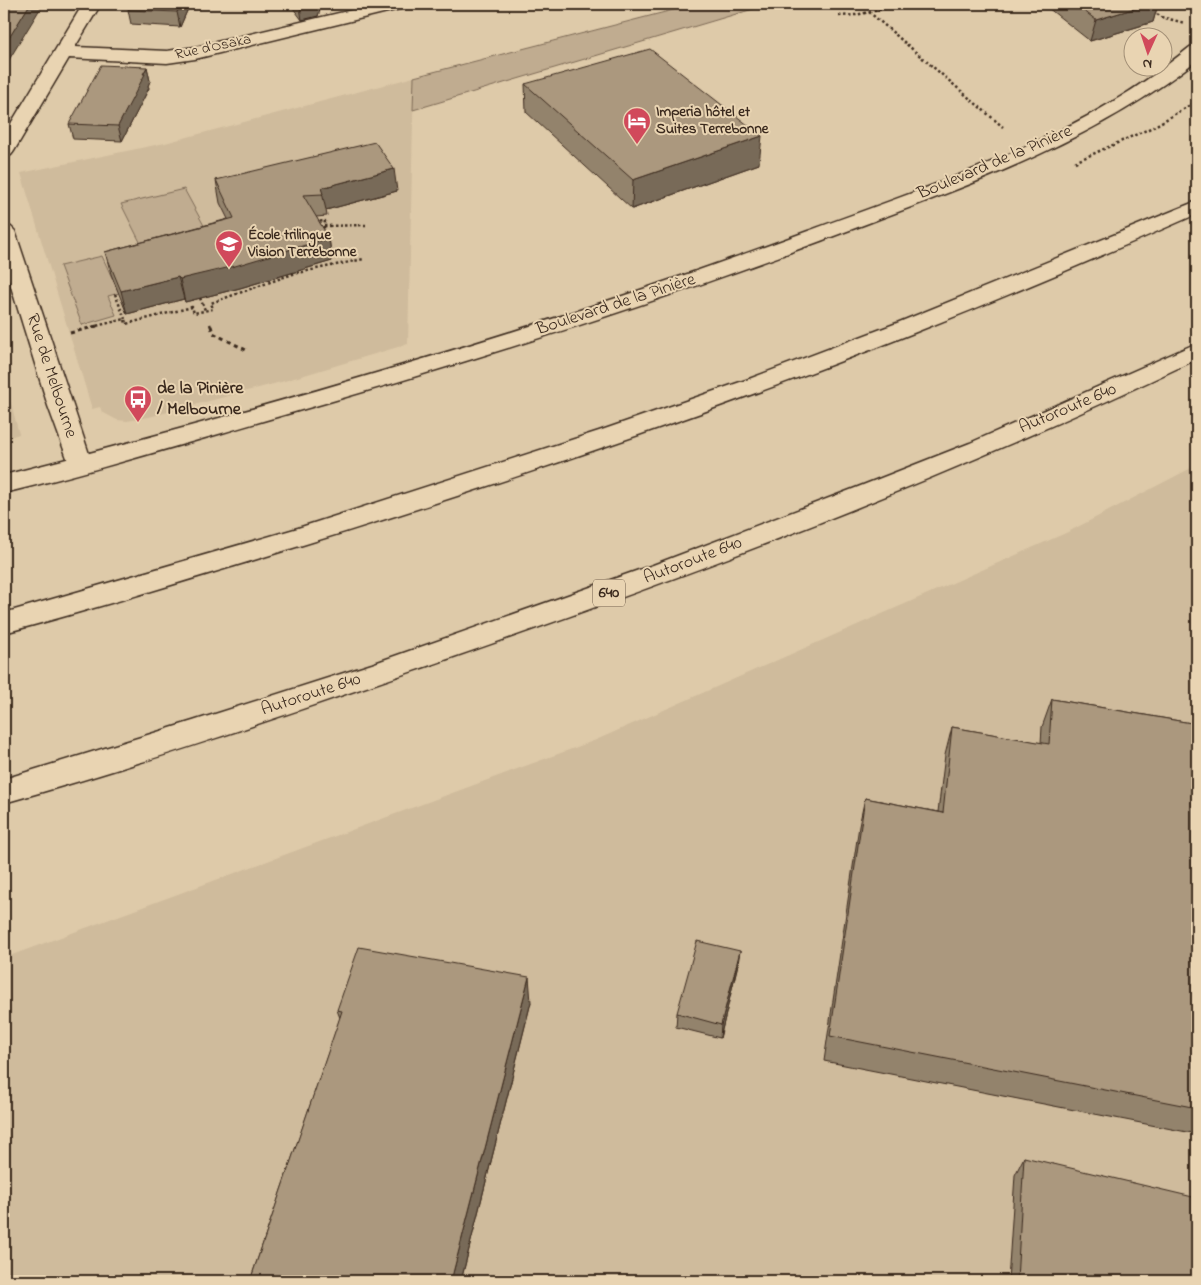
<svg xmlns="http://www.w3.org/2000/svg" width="1201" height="1285" font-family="'Indie Flower',sans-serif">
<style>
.built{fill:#cfbb9c}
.green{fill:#c0ac90;stroke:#7e6b57}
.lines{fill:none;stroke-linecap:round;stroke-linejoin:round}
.street-casing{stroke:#3b2a1e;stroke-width:3}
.secondary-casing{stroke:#3b2a1e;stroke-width:3}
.highway-casing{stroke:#3b2a1e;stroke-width:3}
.path-far1{stroke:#3b2a1e;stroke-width:2.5;stroke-dasharray:2.5 2.5;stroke-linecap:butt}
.path{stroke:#3b2a1e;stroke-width:3;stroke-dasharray:4 4;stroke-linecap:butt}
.street{fill:#e9d4b2;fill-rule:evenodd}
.secondary{fill:#e9d4b2;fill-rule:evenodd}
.highway{fill:#e9d4b2;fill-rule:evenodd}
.wall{fill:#93836c;stroke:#3b2a1e}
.shaded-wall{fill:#786a58;stroke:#3b2a1e}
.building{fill:#ab987e;stroke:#3b2a1e}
.labels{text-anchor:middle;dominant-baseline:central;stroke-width:4;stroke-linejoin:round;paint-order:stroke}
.far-street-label{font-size:15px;fill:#3b2a1e;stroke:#e9d4b2}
.far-poi-label{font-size:15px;font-weight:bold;fill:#3b2a1e;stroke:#e9d4b2;text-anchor:start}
.shield{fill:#e9d4b2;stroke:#6f5d4a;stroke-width:1}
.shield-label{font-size:16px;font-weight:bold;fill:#3b2a1e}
.street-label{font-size:18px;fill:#3b2a1e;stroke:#e9d4b2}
.poi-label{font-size:18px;font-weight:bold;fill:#3b2a1e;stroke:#e9d4b2;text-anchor:start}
</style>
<rect width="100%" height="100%" fill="#decaa9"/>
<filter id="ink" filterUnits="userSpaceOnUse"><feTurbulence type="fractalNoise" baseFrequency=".02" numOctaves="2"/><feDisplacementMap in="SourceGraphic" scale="10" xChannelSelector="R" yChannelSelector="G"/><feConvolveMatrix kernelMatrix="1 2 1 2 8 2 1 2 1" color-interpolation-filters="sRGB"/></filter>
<g filter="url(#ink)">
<!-- built -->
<g class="built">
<polygon points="414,77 408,344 281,382 149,417 127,421 117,420 102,412 100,407 92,409 21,173 165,143"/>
<polygon points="4,376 19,434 4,439"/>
<polygon points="1197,465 1197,1281 4,1281 4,958 596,740 1068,532"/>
</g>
<!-- green -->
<g class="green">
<polygon points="696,4 770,4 413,110 414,77"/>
<polygon points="184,189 213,242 148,258 121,204"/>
<polygon points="102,256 119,293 108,296 116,315 82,325 60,266"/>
</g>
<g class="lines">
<!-- street casing -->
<g class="street-casing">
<g id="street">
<polygon points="83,4 101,4 75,47 167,51 195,47 377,4 407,4 404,8 195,59 167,63 69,58 14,151 11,155 4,157 4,135"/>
<polygon points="4,225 11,227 15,231 92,463 89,469 80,471 71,469 48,406 4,264"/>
</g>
</g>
<!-- secondary casing -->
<g class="secondary-casing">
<path id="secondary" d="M 1197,45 L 1197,60 C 1085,148 950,192 818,242 C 636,310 450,368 263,421 C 177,446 91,472 4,493 L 4,475 C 275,406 545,328 808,231 C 911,193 1018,158 1112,102 C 1140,86 1165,67 1190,47 Z"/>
</g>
<!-- highway casing -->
<g class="highway-casing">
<g id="highway">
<path d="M 1197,201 L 1197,214 C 1104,255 1010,295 916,332 C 699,418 477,492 254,560 C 171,585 88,611 4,633 L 4,613 L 298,528 L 599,431 L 749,379 L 897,323 Z"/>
<path d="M 1197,343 L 1197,359 C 953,476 698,573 442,661 C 297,711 151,762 4,803 L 4,779 L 193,721 L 372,664 L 653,565 L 858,487 L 970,443 Z"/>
</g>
</g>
<!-- path-far1 -->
<g class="path-far1">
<polyline points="1153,11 1161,17 1185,23"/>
<polyline points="869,12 1003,127"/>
<polyline points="839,16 856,15 904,4"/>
<polyline points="1075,162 1153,127 1197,101"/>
<polyline points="315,222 325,221 323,234"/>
<polyline points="324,226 366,225"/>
<polyline points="115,294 125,319"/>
<polyline points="200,298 205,310"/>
<polyline points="210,324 211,327"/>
<polyline points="92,327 125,319 126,324 192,307 194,313 213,309 211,303 293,274 364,259"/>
</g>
<!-- path -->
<g class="path">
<polyline points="211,326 213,333 246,350"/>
<polyline points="70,333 97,326"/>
</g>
<!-- street -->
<use href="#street" class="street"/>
<!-- secondary -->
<use href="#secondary" class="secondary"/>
<!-- highway -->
<use href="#highway" class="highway"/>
</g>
<!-- wall -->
<g class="wall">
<polygon points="190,4 180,27 131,24 128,10"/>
<polygon points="290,4 322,4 318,16 302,20"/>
<polygon points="1043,4 1158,4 1153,22 1090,41"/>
<polygon points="147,67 150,81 148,86 149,88 122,141 73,139 69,124"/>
<polygon points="525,84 759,164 632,209 526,112"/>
<polygon points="216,180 397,191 326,210 327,216 316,217 329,238 332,261 240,288 185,302 184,299 127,314 111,274 105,252 228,219 220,203"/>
<polygon points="1052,699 1197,724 1197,1134 824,1061 859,826 865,798 938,812 945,755 952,727 1041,743 1042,727"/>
<polygon points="738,964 720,1038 676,1027 677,1013"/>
<polygon points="531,1002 461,1281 250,1281 340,1018 337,1010"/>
<polygon points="1024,1157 1197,1281 1008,1281 1015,1175"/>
</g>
<!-- shaded-wall -->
<g class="shaded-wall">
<polygon points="30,4 43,4 7,63 8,65 4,71 4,46"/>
<polygon points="181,4 190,4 180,27 177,12"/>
<polygon points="314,4 322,4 318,16 302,20 300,7"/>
<polygon points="1149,4 1158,4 1153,22 1090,41 1096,20"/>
<polygon points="147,67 150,81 148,86 149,88 122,141 118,126"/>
<polygon points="762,136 759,164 632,209 633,180"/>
<polygon points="394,169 397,191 326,210 321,188"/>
<polygon points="329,238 332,261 240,288 185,302 180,279"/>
<polygon points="178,277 184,299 127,314 121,291"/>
<polygon points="740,951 738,964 720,1038 721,1025"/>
<polygon points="529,977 531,1002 461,1281 451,1281"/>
</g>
<!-- building -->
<g class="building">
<polygon points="4,4 30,4 4,46"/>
<polygon points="131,4 181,4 177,12 128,10"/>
<polygon points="297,4 314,4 300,7"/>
<polygon points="1075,4 1149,4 1096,20"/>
<polygon points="650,49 762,136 633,180 525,84"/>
<polygon points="101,65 147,67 143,74 145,74 118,126 69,124"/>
<polygon points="375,142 394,169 321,188 323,194 303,195 329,238 235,266 180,279 178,277 121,291 105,252 234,218 216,180"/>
<polygon points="1052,699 1197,724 1197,1108 830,1036 865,798 943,813 952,727 1049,744"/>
<polygon points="697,941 740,951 721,1025 677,1013"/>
<polygon points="359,947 529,977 451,1281 250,1281 342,1011 337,1010"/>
<polygon points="1024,1157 1197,1198 1197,1281 1017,1281"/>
</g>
</g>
<!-- icons -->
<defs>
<g id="hotel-pin" transform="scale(1.4375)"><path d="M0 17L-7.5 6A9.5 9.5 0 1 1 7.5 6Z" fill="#d1495b" stroke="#e9d4b2"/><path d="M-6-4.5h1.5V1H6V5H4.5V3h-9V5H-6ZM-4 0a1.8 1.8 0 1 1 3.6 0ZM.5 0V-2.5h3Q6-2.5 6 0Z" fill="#fff"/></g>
<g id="school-pin" transform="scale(1.4375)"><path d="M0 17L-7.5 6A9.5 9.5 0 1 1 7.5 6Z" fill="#d1495b" stroke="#e9d4b2"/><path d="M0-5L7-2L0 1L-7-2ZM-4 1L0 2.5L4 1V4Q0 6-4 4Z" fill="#fff"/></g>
<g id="bus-pin" transform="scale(1.4375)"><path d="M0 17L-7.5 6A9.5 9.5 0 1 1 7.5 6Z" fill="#d1495b" stroke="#e9d4b2"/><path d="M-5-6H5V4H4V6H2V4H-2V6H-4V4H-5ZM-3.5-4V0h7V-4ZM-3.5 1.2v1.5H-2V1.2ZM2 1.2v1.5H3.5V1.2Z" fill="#fff"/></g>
</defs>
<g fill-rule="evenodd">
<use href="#hotel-pin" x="637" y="121"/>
<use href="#school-pin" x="229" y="244"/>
<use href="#bus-pin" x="138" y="399"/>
</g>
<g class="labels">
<!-- far-street labels -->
<g class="far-street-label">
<text transform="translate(213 47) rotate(-12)">Rue d'Osaka</text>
</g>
<!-- far-poi labels -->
<g class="far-poi-label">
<text x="656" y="112">Imperia hôtel et<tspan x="656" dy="17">Suites Terrebonne</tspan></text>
<text x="248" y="235">École trilingue<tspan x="248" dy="17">Vision Terrebonne</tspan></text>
</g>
<!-- shield labels -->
<rect class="shield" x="593" y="579.5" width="32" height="27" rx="4"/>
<g class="shield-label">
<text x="609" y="593">640</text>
</g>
<!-- street labels -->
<g class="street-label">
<text transform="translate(995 163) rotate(-23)">Boulevard de la Pinière</text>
<text transform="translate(616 305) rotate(-18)">Boulevard de la Pinière</text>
<text transform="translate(51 376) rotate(72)">Rue de Melbourne</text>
<text transform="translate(1068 409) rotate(-23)">Autoroute 640</text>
<text transform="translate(693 561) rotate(-21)">Autoroute 640</text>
<text transform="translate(311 695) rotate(-18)">Autoroute 640</text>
</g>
<!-- poi labels -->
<g class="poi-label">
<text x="157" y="389">de la Pinière<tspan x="157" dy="21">/ Melbourne</tspan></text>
</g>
</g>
<!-- margin -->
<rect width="1201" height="1285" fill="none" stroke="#e9d4b2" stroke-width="20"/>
<rect x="10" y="10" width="1181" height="1265" fill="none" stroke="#3b2a1e" stroke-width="2" filter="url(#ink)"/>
<!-- north arrow -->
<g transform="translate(1148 52) rotate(183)"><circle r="24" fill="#e9d4b2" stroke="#a39077"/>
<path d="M0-4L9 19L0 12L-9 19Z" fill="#d1495b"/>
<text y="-8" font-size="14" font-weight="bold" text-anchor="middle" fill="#3b2a1e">N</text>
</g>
</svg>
